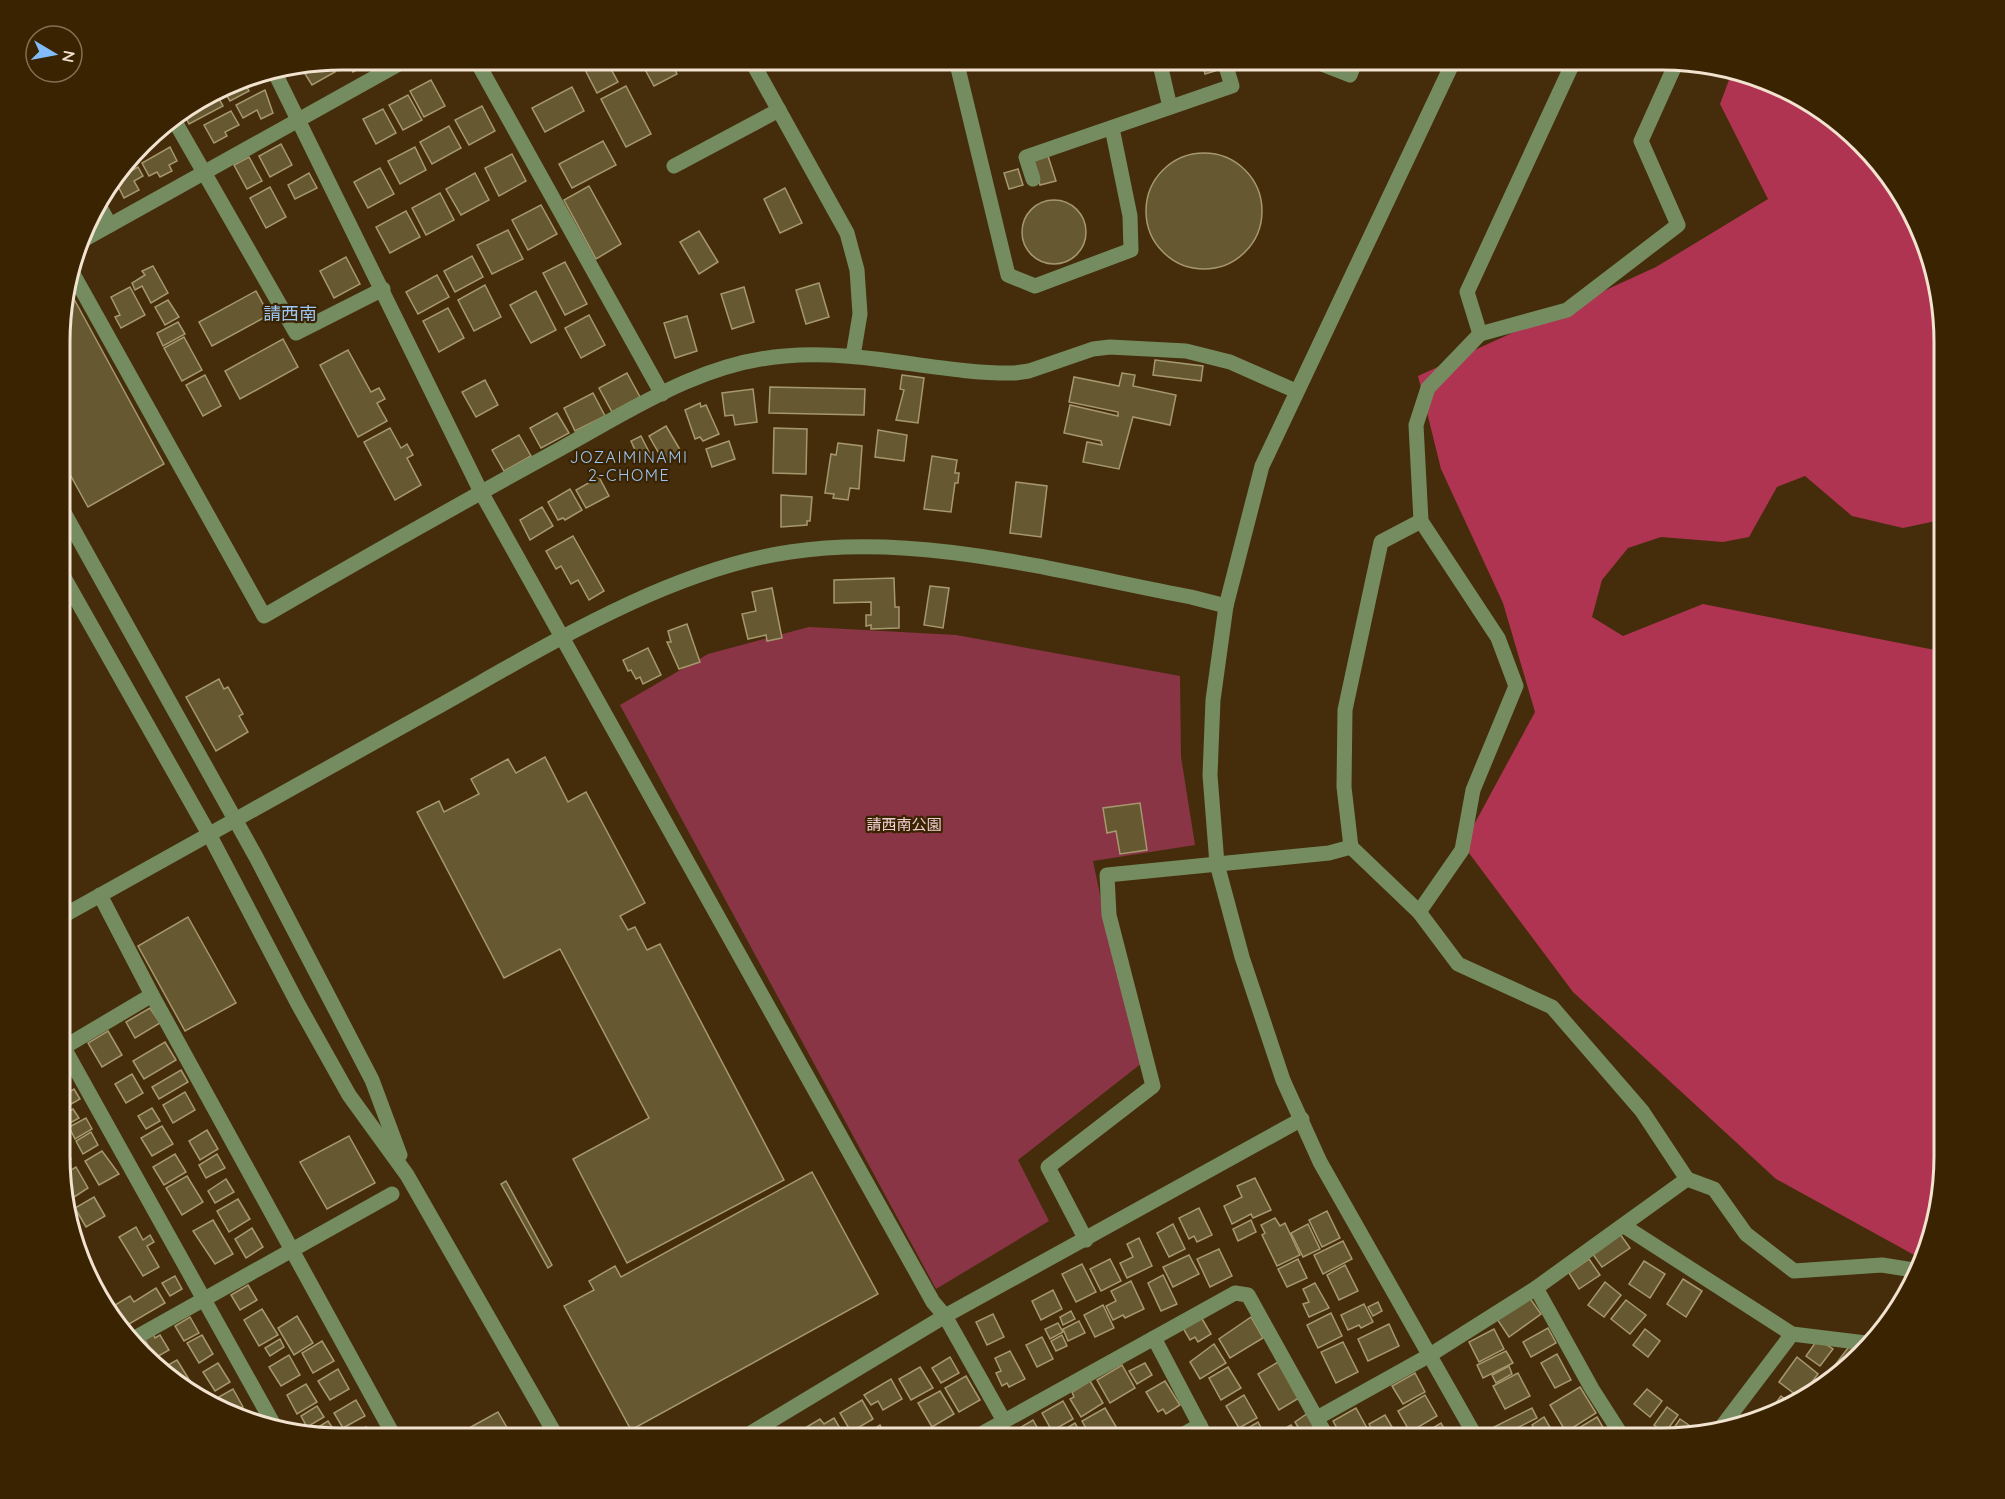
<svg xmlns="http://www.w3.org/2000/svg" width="2005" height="1499" font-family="Quicksand,'Noto Sans JP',sans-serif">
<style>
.green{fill:#8a3546}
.forest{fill:#af3451}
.building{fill:#665831;stroke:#a6986e;stroke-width:1.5}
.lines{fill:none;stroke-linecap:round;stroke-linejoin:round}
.minor{stroke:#748c5f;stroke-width:15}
.labels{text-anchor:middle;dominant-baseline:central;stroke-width:4.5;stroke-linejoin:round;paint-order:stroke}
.park-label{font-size:15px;fill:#f1d0d3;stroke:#3a2301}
.neighbourhood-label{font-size:16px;letter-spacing:1.5px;fill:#9bc5f3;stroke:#3a2301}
.quarter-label{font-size:18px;fill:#9bc5f3;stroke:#3a2301}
.rim{fill:none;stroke:#f2e2d0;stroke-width:3}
</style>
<rect width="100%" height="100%" fill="#452d0b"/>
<!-- green -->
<polygon class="green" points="809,627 956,635 1180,676 1181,757 1195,845 1093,861 1114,961 1142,1063 1018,1160 1049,1221 936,1289 620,705 708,654"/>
<!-- forest -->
<polygon class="forest" points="1732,72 1771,81 1849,130 1916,218 1945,342 1945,519 1903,528 1852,516 1805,476 1777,487 1749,537 1723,542 1661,537 1628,548 1602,580 1592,617 1623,636 1703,604 1945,652 1944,1176 1925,1259 1916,1256 1776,1179 1573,992 1463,845 1535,712 1503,603 1441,469 1418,376 1656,267 1768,199 1720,104"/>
<!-- building -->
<g class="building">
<polygon points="346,60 374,60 353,72"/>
<polygon points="580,60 606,60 618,82 597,93"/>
<polygon points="650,60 670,60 677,74 654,86 642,64"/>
<polygon points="1202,60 1212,60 1215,71 1205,74"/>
<polygon points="329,62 335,72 312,85 302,69"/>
<polygon points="243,80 249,91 230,101 224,91"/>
<polygon points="431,80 445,106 424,117 410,91"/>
<polygon points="626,86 651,134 626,147 601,99"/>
<polygon points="572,87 584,111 545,132 532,108"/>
<polygon points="265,90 273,113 261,119 257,110 243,118 236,105"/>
<polygon points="217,95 223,106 189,124 184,114"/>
<polygon points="408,95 422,120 403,130 389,105"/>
<polygon points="482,106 495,131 469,145 455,120"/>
<polygon points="383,109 396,133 376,144 363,119"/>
<polygon points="231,111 239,125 225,132 227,136 214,143 204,125"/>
<polygon points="449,126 461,148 432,164 420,142"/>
<polygon points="159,129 163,137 142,148 156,130"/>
<polygon points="603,141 616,165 572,188 559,164"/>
<polygon points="281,144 292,165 270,177 259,156"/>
<polygon points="170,147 177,161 169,165 172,171 160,177 157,172 149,176 142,163"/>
<polygon points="415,147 426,170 400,184 388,161"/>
<circle cx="1204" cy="211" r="58"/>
<polygon points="512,154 526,181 499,196 485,168"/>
<polygon points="1048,156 1056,181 1040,185 1033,161"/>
<polygon points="249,157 262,181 247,189 234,165"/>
<polygon points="138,167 143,176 134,181 139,190 124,198 115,180"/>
<polygon points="380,168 394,194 368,208 354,182"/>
<polygon points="1018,169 1023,185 1009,189 1004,173"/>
<polygon points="309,173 317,188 295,199 288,185"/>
<polygon points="475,173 489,200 461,215 446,189"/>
<polygon points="589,186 621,244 596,259 564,200"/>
<polygon points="270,187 286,217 266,228 250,198"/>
<polygon points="785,188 802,223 780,233 764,199"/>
<polygon points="440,193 454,220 426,235 412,208"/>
<circle cx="1054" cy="232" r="32"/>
<polygon points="541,205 557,234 528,250 512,220"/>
<polygon points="406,211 420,237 390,253 376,227"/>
<polygon points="508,230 523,259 492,274 477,245"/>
<polygon points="699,231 718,262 699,274 680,242"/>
<polygon points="472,256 483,277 455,292 444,271"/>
<polygon points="346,257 360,284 334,298 320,271"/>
<polygon points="565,262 587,304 565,315 543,273"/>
<polygon points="153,266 168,293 151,303 142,286 135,290 132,283 145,275 142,271"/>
<polygon points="437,275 449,297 418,314 406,292"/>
<polygon points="819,283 829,317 806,324 796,290"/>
<polygon points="485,285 501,317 474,331 458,300"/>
<polygon points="130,287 145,315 121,328 115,317 120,315 111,297"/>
<polygon points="744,287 754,322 732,329 721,294"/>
<polygon points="68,288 164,464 88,507 62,460 62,305"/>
<polygon points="256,291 269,315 212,346 199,322"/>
<polygon points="536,291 556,330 531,343 510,305"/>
<polygon points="168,300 179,317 165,325 155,307"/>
<polygon points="448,308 464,338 439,352 423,321"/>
<polygon points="589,315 605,345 581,358 565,328"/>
<polygon points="687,316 697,351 675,358 664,323"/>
<polygon points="178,322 185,334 163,346 157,333"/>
<polygon points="184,337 202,370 182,381 164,348"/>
<polygon points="283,339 298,367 240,399 225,371"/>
<polygon points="348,350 371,392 379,388 385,399 377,403 387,421 358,437 320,365"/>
<polygon points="1155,360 1203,366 1201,381 1153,375"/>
<polygon points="627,373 640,397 612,412 599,388"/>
<polygon points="1122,373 1135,375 1133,386 1176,395 1170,425 1133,417 1119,469 1083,462 1087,442 1102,445 1101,441 1064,433 1070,405 1118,416 1118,412 1069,402 1074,377 1119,386"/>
<polygon points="205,375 221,406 203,416 186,385"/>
<polygon points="902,375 924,378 918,423 896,420 904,390 900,389"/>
<polygon points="485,380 498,405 476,417 462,392"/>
<polygon points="770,387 865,389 864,415 769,413"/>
<polygon points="753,389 757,422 735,425 733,415 725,416 722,393"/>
<polygon points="593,393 605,416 575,431 564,408"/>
<polygon points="700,403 701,407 706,405 719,434 703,441 700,437 695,439 685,410"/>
<polygon points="557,413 569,433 541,448 530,428"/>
<polygon points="666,426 682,453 665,464 649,436"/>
<polygon points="390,428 401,448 407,444 413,455 407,458 421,485 395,500 364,442"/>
<polygon points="774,428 807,429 806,474 773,473"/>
<polygon points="878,430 907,435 904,461 875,457"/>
<polygon points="519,435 531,456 504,471 492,450"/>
<polygon points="641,436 651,456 640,461 631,441"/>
<polygon points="729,441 735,459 712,467 706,449"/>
<polygon points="838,443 862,446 859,489 850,488 848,500 833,498 834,494 825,493 831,454 836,455"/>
<polygon points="932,456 957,460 955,473 959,473 958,483 955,483 951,512 924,509"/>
<polygon points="599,477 609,496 586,508 576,490"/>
<polygon points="1016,482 1047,486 1041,537 1010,533"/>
<polygon points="570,489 582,510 565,520 563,518 558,520 548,502"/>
<polygon points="781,495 812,497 810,521 807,521 807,525 781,527"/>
<polygon points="542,507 553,526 530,540 520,520"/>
<polygon points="573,536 604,591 589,600 578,580 571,584 561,566 556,569 546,551"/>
<polygon points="894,578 895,607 899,607 899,628 871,629 871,625 866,626 866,615 871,615 871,602 834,603 834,580"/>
<polygon points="930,586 949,588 943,628 924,625"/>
<polygon points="772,588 782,638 767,641 766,635 748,639 742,614 756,611 752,592"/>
<polygon points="687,624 700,662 679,669 667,642 671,642 668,631"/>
<polygon points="648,648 661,675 643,684 640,677 636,679 631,670 628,671 623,660"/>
<polygon points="219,679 224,689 228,687 243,714 239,716 248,732 216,751 186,697"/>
<polygon points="545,757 568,802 586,792 645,903 620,916 628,930 635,927 647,950 660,944 784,1180 627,1263 573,1159 649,1118 560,949 504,978 417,812 439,801 444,812 479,794 471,779 508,759 516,773"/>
<polygon points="1140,803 1147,850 1120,854 1116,831 1107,833 1103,808"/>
<polygon points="188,917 236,1003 185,1031 138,946"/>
<polygon points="150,1008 160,1023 135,1038 126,1022"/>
<polygon points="108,1031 122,1055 102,1067 88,1043"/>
<polygon points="165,1042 176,1060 144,1079 133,1061"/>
<polygon points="61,1069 69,1084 61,1089"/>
<polygon points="181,1070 188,1082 159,1099 152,1087"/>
<polygon points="132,1074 143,1093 126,1103 115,1084"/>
<polygon points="74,1089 80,1099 64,1108 61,1097"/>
<polygon points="185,1092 195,1110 173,1123 163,1105"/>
<polygon points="152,1108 160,1121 146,1129 138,1116"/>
<polygon points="73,1109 79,1118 63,1127 61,1116"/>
<polygon points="86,1118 92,1129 75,1139 69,1127"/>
<polygon points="162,1126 173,1144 152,1156 141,1138"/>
<polygon points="207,1130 218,1149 200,1160 189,1141"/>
<polygon points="91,1132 98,1145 83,1154 76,1141"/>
<polygon points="349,1136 375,1183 327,1209 300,1162"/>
<polygon points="61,1142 71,1159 61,1165"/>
<polygon points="102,1151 119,1174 99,1185 85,1161"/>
<polygon points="175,1154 186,1172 164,1185 153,1167"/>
<polygon points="217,1154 225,1168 206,1178 199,1165"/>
<polygon points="76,1167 88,1188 68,1201 61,1176"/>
<polygon points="812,1172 878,1294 631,1430 564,1306 594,1290 589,1281 615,1266 621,1277"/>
<polygon points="187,1176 203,1202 182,1215 166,1188"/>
<polygon points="1255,1178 1271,1210 1253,1218 1251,1214 1232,1224 1224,1206 1242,1197 1237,1186"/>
<polygon points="226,1179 234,1192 215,1203 208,1191"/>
<polygon points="506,1181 552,1265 548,1268 501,1184"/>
<polygon points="94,1197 105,1216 86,1227 75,1208"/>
<polygon points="238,1199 250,1219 229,1232 217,1211"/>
<polygon points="1199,1208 1212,1235 1197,1242 1194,1236 1189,1239 1179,1218"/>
<polygon points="1327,1211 1340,1238 1322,1247 1309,1220"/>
<polygon points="1275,1218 1280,1226 1285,1223 1300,1255 1277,1266 1262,1235 1265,1233 1261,1225"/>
<polygon points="213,1220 233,1254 215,1264 193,1231"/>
<polygon points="1251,1220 1256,1232 1238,1241 1233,1229"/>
<polygon points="1173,1224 1185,1249 1169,1257 1157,1233"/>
<polygon points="1308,1224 1320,1249 1303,1257 1291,1233"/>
<polygon points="136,1227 143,1240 150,1235 154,1242 147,1246 159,1267 143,1276 119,1237"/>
<polygon points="252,1228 263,1247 246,1258 235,1239"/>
<polygon points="1620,1234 1630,1248 1602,1267 1592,1253"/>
<polygon points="1139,1238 1152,1266 1127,1278 1120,1263 1133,1257 1127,1244"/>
<polygon points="1343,1241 1352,1259 1323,1274 1314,1255"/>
<polygon points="1219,1249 1232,1276 1210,1287 1197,1259"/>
<polygon points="1189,1255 1199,1274 1173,1287 1163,1267"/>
<polygon points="1110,1259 1121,1281 1101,1291 1090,1269"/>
<polygon points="1298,1259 1307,1278 1287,1287 1278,1269"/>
<polygon points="1589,1259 1600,1275 1579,1289 1569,1273"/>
<polygon points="1644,1261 1665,1274 1650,1298 1629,1284"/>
<polygon points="1082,1264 1096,1292 1076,1302 1062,1274"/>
<polygon points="1345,1265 1358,1291 1339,1300 1327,1275"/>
<polygon points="1163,1275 1177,1304 1161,1311 1148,1283"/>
<polygon points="175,1276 182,1289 170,1296 162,1283"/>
<polygon points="1683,1279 1702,1291 1686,1317 1667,1304"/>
<polygon points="1131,1281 1144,1309 1125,1318 1123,1315 1113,1320 1106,1306 1116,1301 1111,1291"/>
<polygon points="1605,1282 1621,1295 1604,1317 1588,1305"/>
<polygon points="1315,1283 1329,1308 1309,1317 1303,1304 1309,1302 1303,1289"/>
<polygon points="248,1285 257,1300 240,1310 231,1295"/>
<polygon points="156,1288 165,1303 124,1327 115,1313 118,1311 115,1305 130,1296 134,1302"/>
<polygon points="1053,1290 1062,1309 1041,1320 1032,1301"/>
<polygon points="1529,1297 1541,1314 1509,1337 1497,1319"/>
<polygon points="1626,1300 1646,1315 1630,1334 1611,1319"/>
<polygon points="1378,1302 1382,1311 1373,1316 1368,1307"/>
<polygon points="1364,1304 1373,1322 1361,1328 1359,1325 1348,1330 1341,1315"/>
<polygon points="1103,1305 1114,1328 1095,1337 1084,1315"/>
<polygon points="262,1309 278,1335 259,1346 244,1320"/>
<polygon points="1071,1311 1075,1319 1063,1325 1060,1317"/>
<polygon points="1331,1313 1342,1336 1318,1348 1307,1325"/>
<polygon points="993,1314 1004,1337 987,1345 976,1322"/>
<polygon points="297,1316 313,1343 294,1355 278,1328"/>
<polygon points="190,1317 199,1333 184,1341 175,1326"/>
<polygon points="1201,1317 1211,1334 1198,1342 1195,1337 1190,1340 1183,1328"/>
<polygon points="1251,1317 1263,1338 1230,1358 1219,1339"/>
<polygon points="1079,1321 1085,1333 1068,1341 1063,1329"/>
<polygon points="1058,1323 1063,1332 1050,1339 1045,1329"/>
<polygon points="1389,1324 1399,1346 1368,1361 1358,1339"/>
<polygon points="1548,1328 1556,1343 1531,1357 1523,1342"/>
<polygon points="1494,1329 1504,1349 1479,1362 1469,1342"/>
<polygon points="1645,1329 1660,1341 1648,1357 1633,1345"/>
<polygon points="153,1333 155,1338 160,1335 169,1350 155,1358 144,1338"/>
<polygon points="202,1335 213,1354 199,1363 187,1343"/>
<polygon points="1062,1335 1067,1346 1056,1351 1051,1341"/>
<polygon points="1042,1337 1053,1359 1037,1367 1026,1345"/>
<polygon points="280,1339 284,1347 270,1356 265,1348"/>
<polygon points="1818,1339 1833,1349 1820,1366 1806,1356"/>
<polygon points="322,1341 334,1361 313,1373 302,1353"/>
<polygon points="1343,1342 1358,1372 1336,1383 1321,1352"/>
<polygon points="1214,1344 1226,1363 1200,1379 1190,1362"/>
<polygon points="1851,1344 1862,1352 1841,1369 1835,1365"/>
<polygon points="1010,1351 1025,1379 1009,1387 1007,1383 1002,1386 996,1373 1001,1371 995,1358"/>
<polygon points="1506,1351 1513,1363 1483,1378 1477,1365"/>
<polygon points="1557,1354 1571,1380 1555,1388 1541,1363"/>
<polygon points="289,1355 300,1375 281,1386 269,1367"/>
<polygon points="950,1357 959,1373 941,1383 932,1368"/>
<polygon points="1797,1357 1818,1374 1800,1398 1779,1382"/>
<polygon points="177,1360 198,1394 197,1394 168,1376 173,1373 168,1365"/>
<polygon points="1278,1362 1299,1398 1279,1410 1258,1374"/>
<polygon points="218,1363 230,1382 215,1391 203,1372"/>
<polygon points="1145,1363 1152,1375 1137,1384 1129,1371"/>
<polygon points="1122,1365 1135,1388 1110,1403 1097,1380"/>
<polygon points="1509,1366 1512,1374 1496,1383 1492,1375"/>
<polygon points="920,1367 933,1388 911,1400 899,1379"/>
<polygon points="1228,1367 1241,1388 1221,1400 1209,1378"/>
<polygon points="338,1369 349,1389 330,1400 318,1381"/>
<polygon points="1415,1373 1425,1392 1403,1404 1392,1386"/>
<polygon points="1518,1373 1530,1396 1505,1409 1493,1386"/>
<polygon points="966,1376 980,1400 959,1412 945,1388"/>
<polygon points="891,1379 902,1399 883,1410 878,1401 871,1405 864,1395"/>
<polygon points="1090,1381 1103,1403 1081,1417 1070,1399 1074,1397 1072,1392"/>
<polygon points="1165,1381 1180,1405 1166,1414 1163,1409 1158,1412 1146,1392"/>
<polygon points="306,1384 317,1402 297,1414 287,1395"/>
<polygon points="1580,1387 1596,1413 1566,1432 1550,1405"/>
<polygon points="233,1389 243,1407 230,1415 225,1412 217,1398"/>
<polygon points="1647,1389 1662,1401 1650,1417 1634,1404"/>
<polygon points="940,1391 954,1414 932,1427 918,1403"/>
<polygon points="1244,1395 1257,1418 1239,1428 1226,1406"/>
<polygon points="1425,1395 1437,1416 1410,1432 1398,1411"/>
<polygon points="1781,1396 1793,1405 1787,1410 1767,1415"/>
<polygon points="356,1400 365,1416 343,1428 334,1413"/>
<polygon points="862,1400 873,1419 851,1432 840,1413"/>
<polygon points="1063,1401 1073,1419 1052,1431 1042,1413"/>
<polygon points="317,1406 324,1417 307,1427 301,1416"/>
<polygon points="1667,1407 1678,1415 1665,1433 1654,1425"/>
<polygon points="1105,1408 1118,1430 1103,1439 1092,1439 1082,1421"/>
<polygon points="1356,1408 1368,1430 1353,1439 1343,1439 1333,1421"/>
<polygon points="1532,1408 1537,1418 1509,1432 1512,1437 1500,1439 1494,1427"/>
<polygon points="498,1412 513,1438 451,1438"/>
<polygon points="1308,1413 1318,1429 1304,1437 1295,1422"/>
<polygon points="1385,1415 1399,1439 1377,1439 1369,1424"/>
<polygon points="1544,1417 1551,1429 1540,1436 1532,1425"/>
<polygon points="1597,1417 1608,1436 1602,1439 1576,1439 1572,1432"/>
<polygon points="834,1418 845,1437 842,1439 811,1439 805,1428 820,1419 824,1424"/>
<polygon points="1680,1419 1696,1430 1667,1438"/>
<polygon points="1033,1420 1042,1436 1037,1439 1017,1439 1013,1432"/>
<polygon points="328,1421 339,1438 307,1435 307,1434"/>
<polygon points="1258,1422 1267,1439 1241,1439 1238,1434"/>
<polygon points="1075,1423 1084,1439 1053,1439 1052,1437"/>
<polygon points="1441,1423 1450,1439 1423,1439 1421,1435"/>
<polygon points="880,1425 888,1439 858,1439"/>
<polygon points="1291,1425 1300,1439 1275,1439 1273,1435"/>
<polygon points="366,1427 373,1438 345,1438"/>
<polygon points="802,1430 807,1439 786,1439"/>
<polygon points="1526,1430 1530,1434 1534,1431 1539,1439 1517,1439 1516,1437"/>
</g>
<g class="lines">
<!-- minor -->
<g class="minor">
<polyline points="476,60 662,394"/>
<polyline points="751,60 847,233 857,270 860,314 853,356"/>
<polyline points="956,60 1008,275 1035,286 1131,250 1130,216 1112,128"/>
<polyline points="1159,60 1170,107"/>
<polyline points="1312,60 1350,75 1356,60"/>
<polyline points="1454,60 1262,466 1226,606 1213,700 1210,775 1217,864 1242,957 1283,1080 1320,1162 1477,1439"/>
<polyline points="274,71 481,492 933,1302 945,1316 1004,1421"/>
<polyline points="174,120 296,333 383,289"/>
<polyline points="674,166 779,110"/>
<polyline points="1033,179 1026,157 1232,86 1224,60"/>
<polyline points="97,202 110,225"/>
<polyline points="85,239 406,60"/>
<path d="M 73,274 L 264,616 C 362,559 461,503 560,449 C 631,410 702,362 785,356 C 863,349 938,374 1015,373 L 1029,371 L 1093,349 L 1110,347 L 1186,351 L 1230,362 L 1296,391"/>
<polyline points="1480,334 1467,292 1574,61"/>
<polyline points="62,509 256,857 372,1080 400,1155"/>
<polyline points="62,574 209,834 298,1004 349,1095 407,1175 558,1439"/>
<polyline points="100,895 152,995"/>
<polyline points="1419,912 1462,850 1473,790 1516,686 1498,638 1421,521 1416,425 1428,388 1480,334 1567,310 1678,225 1641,141 1677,61"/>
<path d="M 61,917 C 185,848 308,779 432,710 C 540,650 666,570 790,552 C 921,532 1063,573 1191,597 L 1226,606"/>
<polyline points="64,1048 275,1427"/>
<polyline points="61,1049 152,995 395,1438"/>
<polyline points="1687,1179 1714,1189 1746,1234 1794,1271 1882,1265 1920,1271"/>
<polyline points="1624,1226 1792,1334 1874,1344"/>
<polyline points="1086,1240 1048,1167 1153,1086 1109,915 1107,875 1329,853 1351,847"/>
<polyline points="1536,1288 1592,1389 1624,1439"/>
<polyline points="1154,1338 1207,1439"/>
<polyline points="133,1339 392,1194"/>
<polyline points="1317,1418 1430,1355 1536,1288 1687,1179 1642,1111 1552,1007 1458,964 1419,912 1351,847 1344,787 1345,710 1381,542 1421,521"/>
<polyline points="1723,1425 1792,1334"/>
<polyline points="741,1439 945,1316 1302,1119"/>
<polyline points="972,1439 1235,1293 1248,1295 1328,1439"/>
<polyline points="1175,1439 1200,1425"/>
</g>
</g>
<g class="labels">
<!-- park labels -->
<g class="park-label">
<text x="904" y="824">請西南公園</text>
</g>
<!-- neighbourhood labels -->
<g class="neighbourhood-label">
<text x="629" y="457">JOZAIMINAMI<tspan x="629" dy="18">2-CHOME</tspan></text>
</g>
<!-- quarter labels -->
<g class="quarter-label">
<text x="290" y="313">請西南</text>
</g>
</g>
<!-- crop -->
<path d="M0 0H2005V1499H0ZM342 70H1662A272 272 0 0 1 1934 342V1156A272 272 0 0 1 1662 1428H342A272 272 0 0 1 70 1156V342A272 272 0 0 1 342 70Z" fill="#3a2301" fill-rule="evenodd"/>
<path class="rim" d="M342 70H1662A272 272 0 0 1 1934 342V1156A272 272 0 0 1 1662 1428H342A272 272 0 0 1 70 1156V342A272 272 0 0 1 342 70Z"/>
<!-- north arrow -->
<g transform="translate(54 54) rotate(100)"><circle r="28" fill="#3a2301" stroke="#846f54" stroke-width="1.5"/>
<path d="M0-4.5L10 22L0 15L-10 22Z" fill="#82bcfa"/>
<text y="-9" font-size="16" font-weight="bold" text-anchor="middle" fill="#f2e2d0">N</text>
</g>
</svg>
